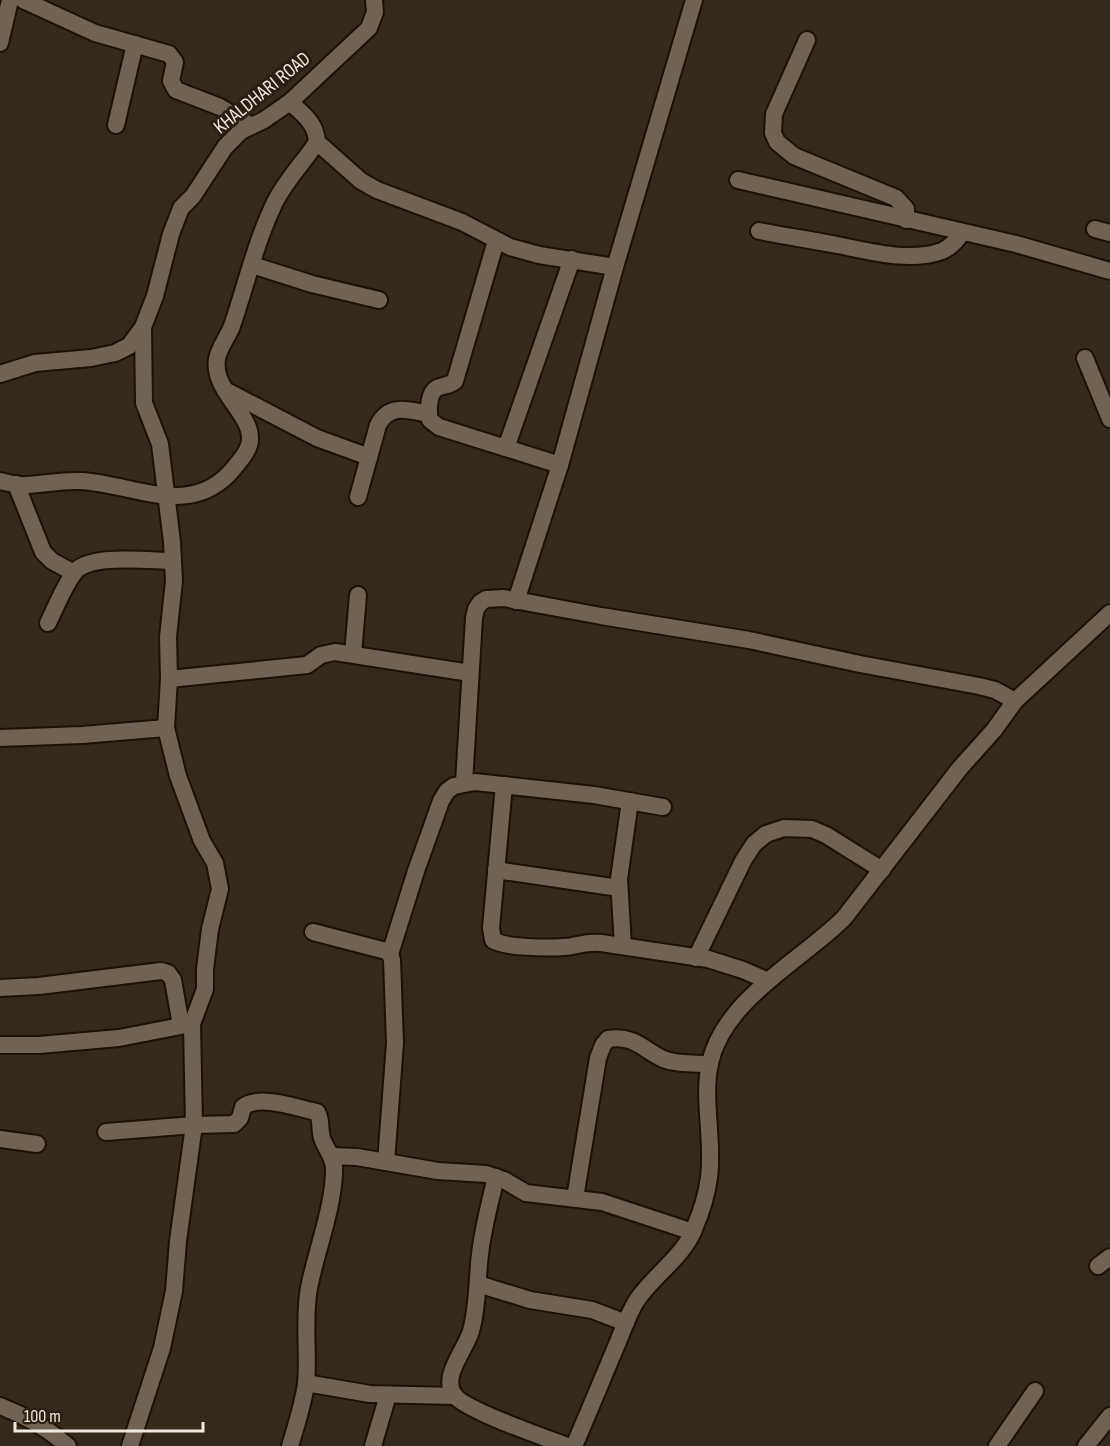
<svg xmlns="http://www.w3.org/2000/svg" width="1110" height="1446" font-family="'Sofia Sans Condensed',sans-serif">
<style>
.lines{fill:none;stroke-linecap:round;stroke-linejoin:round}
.minor-casing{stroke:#1b1105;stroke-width:20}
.minor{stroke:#706354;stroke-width:16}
.labels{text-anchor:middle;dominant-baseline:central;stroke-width:6;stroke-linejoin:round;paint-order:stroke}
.street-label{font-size:20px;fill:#efe8df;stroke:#2a1f12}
</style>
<rect width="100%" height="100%" fill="#34291b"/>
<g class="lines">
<!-- minor casing -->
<g class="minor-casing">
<g id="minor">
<polyline points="23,0 95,33 169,54 175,62 171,81 176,90 220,107 250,125"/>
<polyline points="807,40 774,114 773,133 777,142 794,156 896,198 906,209 906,220"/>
<polyline points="0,43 10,0"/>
<path d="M 290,102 C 303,114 316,123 317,142 L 361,181 L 377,190 L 462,222 L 510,247 L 539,255 L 615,267"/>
<polyline points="116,125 135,44"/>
<polyline points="738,180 1016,244 1110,271"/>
<polyline points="1095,229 1110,233"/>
<path d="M 759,231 C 785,236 811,240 837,245 C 869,251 909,263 942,251 C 951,247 956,241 962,233"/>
<path d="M 496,241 L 455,381 C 449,386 443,385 437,388 C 428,393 428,411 430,420 L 439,427 L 560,465"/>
<polyline points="252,265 312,284 379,300"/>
<polyline points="1085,358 1110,419"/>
<polyline points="0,374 35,363 91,358 115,353 129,346 143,327 155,296 171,234 181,208 193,196 225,147 241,131 264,120 290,102 369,28 375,12 374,0"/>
<polyline points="225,390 317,438 369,457"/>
<polyline points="506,448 572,259"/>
<path d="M 0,481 C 9,483 18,486 27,485 C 45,484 63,480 81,481 C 135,484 192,520 234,468 C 241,459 251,449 250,437 C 249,412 212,389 217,359 C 219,347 228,337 232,326 C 246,285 256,241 275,202 C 286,180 304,162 317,142"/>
<polyline points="16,484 43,552 52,561 74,573"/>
<path d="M 358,497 L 378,425 C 389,403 408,410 429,414"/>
<polyline points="516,601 560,465 615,267 694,0"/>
<path d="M 48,623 C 56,607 63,588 74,573 C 88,553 150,561 173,561"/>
<polyline points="353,654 358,595"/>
<polyline points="169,679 307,665 321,655 335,652 470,673"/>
<polyline points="0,738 82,735 166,728"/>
<polyline points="464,783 474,618 476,609 480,603 486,599 504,598 601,616 749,640 860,664 979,686 995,690 1015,701"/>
<path d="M 504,785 L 491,928 L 493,940 C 505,948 548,948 564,947 C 578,946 586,941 601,943 L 708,959 L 743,970 L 768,981"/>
<polyline points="496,870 619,888"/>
<polyline points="313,932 386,951 390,954 392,960 395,1043 386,1162"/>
<polyline points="623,946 619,879 630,801"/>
<polyline points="390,954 416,871 441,801 447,791 454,786 475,782 594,795 663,807"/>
<polyline points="696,958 743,861 754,844 766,834 784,828 812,829 826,835 882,870"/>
<polyline points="0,988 39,986 161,971 168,973 173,980 181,1025"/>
<polyline points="0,1045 39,1045 119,1038 191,1024"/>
<path d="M 106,1132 L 194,1125 L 234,1124 L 240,1118 L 243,1107 C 259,1094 297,1108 317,1112 C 322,1120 319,1128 322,1138 C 325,1148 333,1156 334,1167 C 335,1203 316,1252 309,1288 C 303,1320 309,1352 306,1384 C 303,1405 296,1426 290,1446"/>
<polyline points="0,1139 37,1144"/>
<polyline points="331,1156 357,1157 438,1171 486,1174 504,1180 526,1193 602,1202 693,1232"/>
<path d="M 496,1177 C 490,1202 483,1228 480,1254 C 477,1279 478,1306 471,1331 C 465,1351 441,1376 454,1395 C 466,1411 544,1437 567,1446"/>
<path d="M 575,1198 L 598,1058 L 603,1045 L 608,1039 C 635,1035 642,1049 663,1059 C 678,1065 695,1063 710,1064"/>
<polyline points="1098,1266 1110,1257"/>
<polyline points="478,1284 530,1300 592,1310 626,1323"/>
<polyline points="306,1383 370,1394 455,1396"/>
<path d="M 0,1406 C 26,1416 47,1428 68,1446"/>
<polyline points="130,1446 162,1348 174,1291 178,1241 194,1125 192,1024 205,989 205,969 210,929 220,889 215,863 202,841 178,776 166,728 169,679 168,637 174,581 172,542 160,444 144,403 143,327"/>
<polyline points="373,1446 388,1395"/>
<path d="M 574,1446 C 588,1414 601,1382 615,1349 C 622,1333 628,1314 637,1300 C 654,1275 684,1256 694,1229 C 701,1213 707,1194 709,1177 C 714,1141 702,1099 710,1063 C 724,999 801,961 844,918 L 960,768 L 994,730 L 1015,701 L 1110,613"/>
<polyline points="997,1446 1035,1391"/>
<polyline points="1086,1446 1110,1416"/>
</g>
</g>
<!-- minor -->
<use href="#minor" class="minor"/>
</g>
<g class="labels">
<!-- street labels -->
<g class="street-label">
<text transform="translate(262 93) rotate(-39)">KHALDHARI ROAD</text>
</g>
</g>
<!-- scale -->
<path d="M15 1422v9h188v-9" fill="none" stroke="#efe8df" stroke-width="3"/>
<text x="24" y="1422" font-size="18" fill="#efe8df" stroke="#2a1f12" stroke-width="4.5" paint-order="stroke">100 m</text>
</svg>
